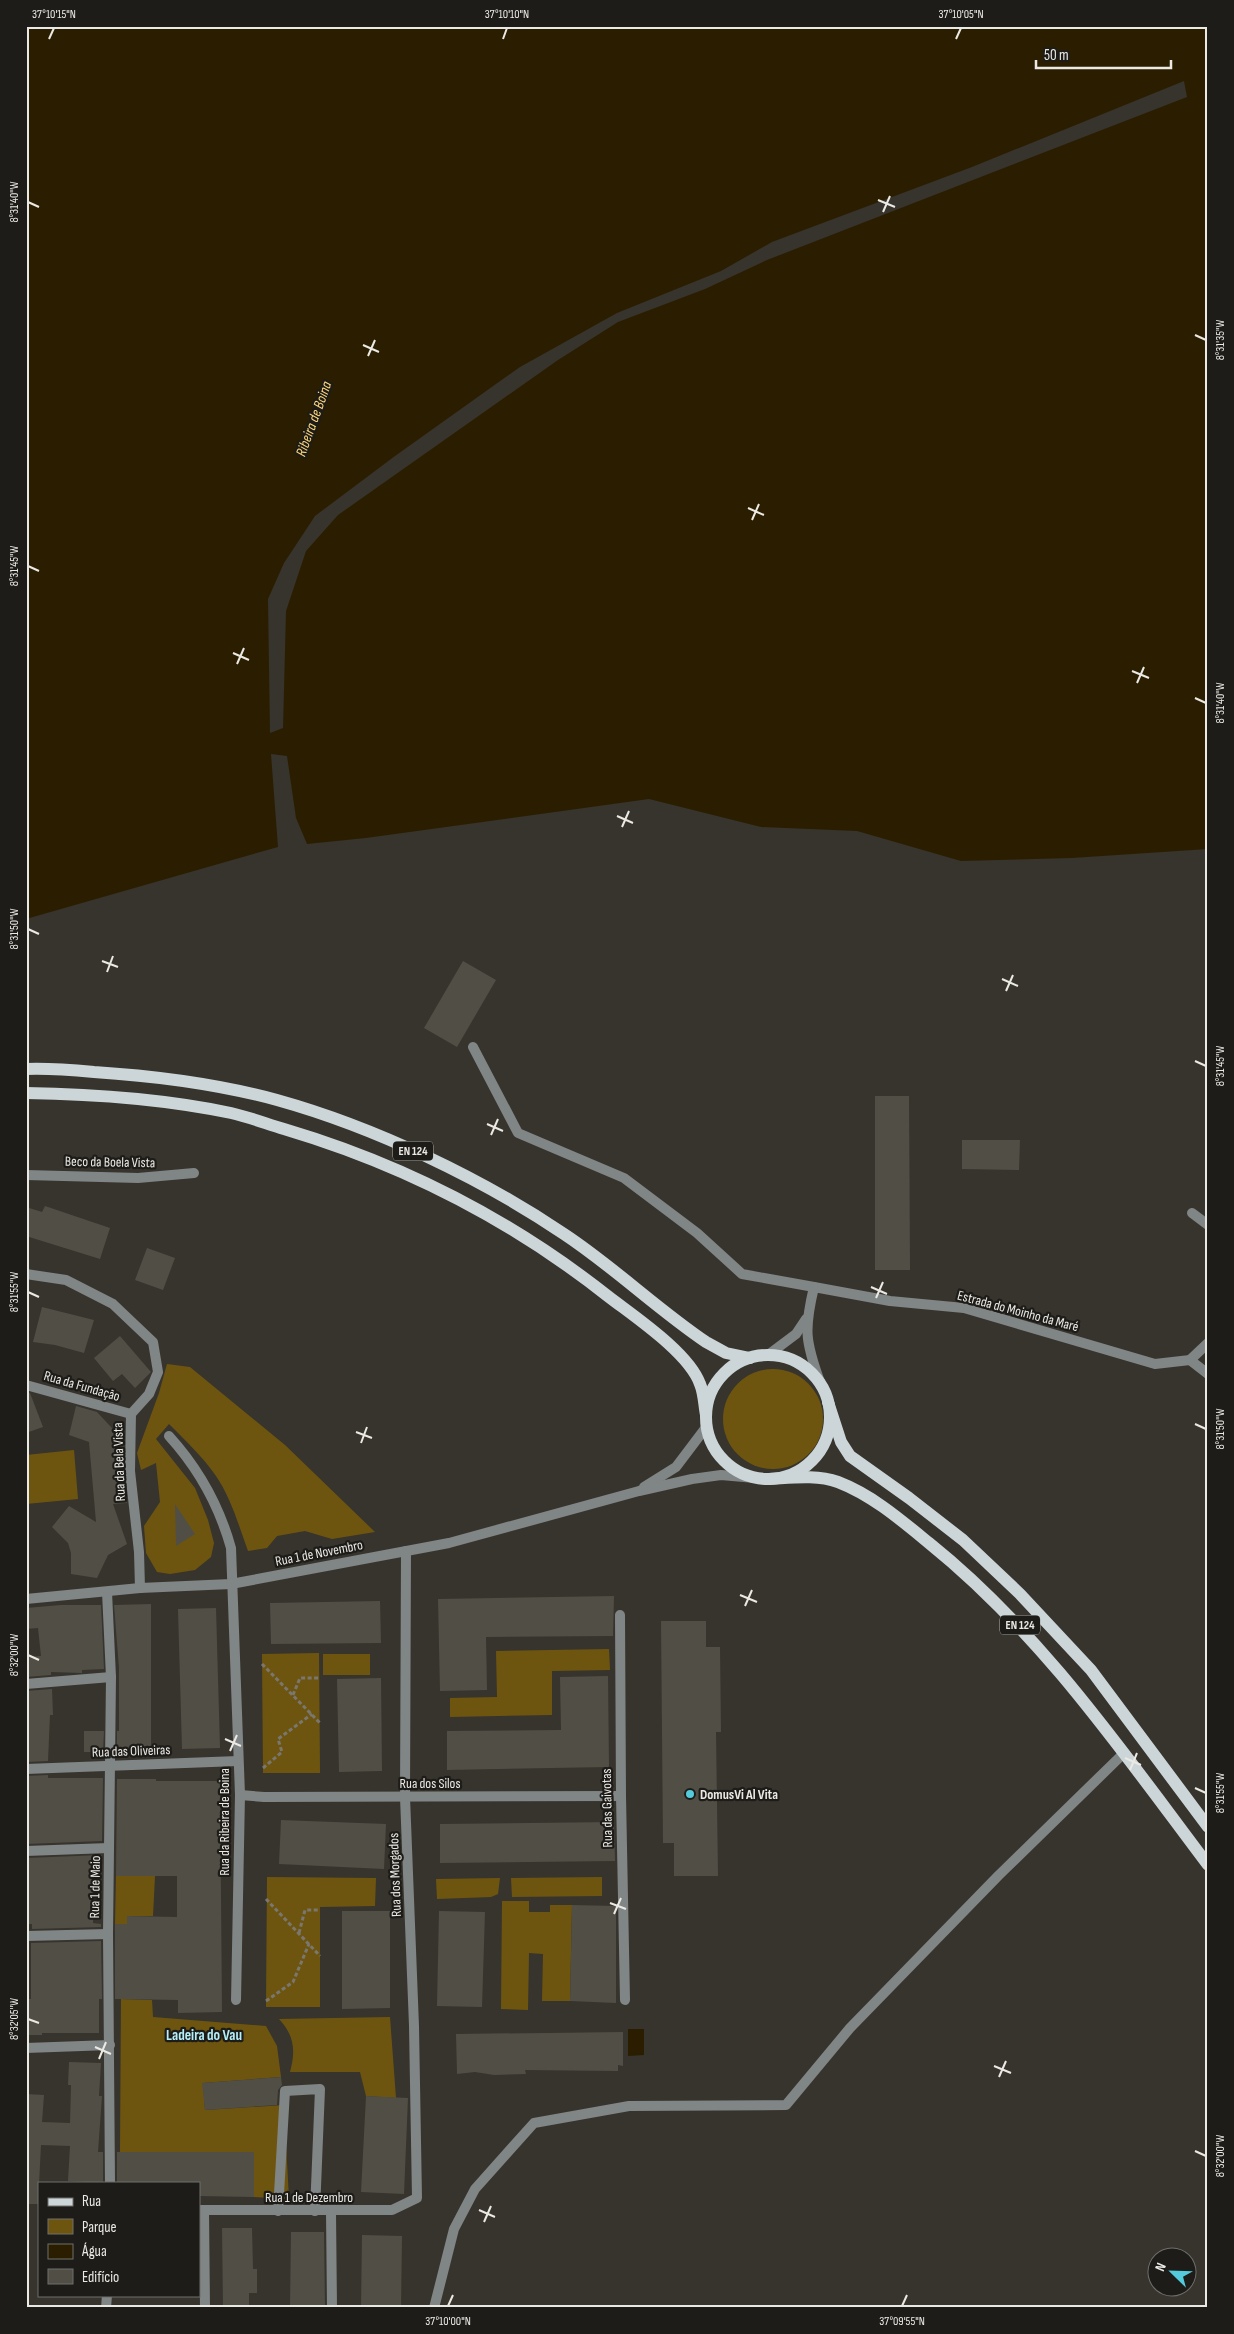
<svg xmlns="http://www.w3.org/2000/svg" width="1234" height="2334" font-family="'Sofia Sans Condensed',sans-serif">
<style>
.green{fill:#6e550f}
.water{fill:#2b1e00;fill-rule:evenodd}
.building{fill:#514e46}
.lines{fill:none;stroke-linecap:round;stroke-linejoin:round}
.path{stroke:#7a7771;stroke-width:3;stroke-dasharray:4 2.5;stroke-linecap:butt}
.service{stroke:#808586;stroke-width:10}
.minor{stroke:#808586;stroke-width:10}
.primary{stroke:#ccd6d8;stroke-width:12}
.ticks{fill:none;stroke:#ebe9e4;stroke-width:2}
.poi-dot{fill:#54cadd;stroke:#1d1c18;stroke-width:2}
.labels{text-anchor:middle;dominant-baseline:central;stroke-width:4.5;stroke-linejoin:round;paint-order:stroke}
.shield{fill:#1d1c18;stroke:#adaca7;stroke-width:1}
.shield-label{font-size:12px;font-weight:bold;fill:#ebe9e4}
.street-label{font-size:14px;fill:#ebe9e4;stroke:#1d1c18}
.poi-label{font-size:14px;font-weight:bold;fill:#ebe9e4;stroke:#1d1c18;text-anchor:start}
.water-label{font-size:15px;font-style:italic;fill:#fdd678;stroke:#1d1c18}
.neighbourhood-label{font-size:15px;font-weight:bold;fill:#b5eff9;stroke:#1d1c18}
.neatline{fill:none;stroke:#ebe9e4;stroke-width:2}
.ticks-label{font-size:12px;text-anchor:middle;fill:#ebe9e4}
</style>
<rect width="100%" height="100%" fill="#37342d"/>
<!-- green -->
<g class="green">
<path d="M 167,1364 L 190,1367 L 285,1445 L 375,1532 L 332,1539 L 305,1531 L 277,1536 L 267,1548 L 248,1551 C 239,1526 231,1498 216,1476 C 203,1457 185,1440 169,1424 L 156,1439 L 195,1488 L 208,1520 L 214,1543 L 211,1557 L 195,1570 L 170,1574 L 157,1572 L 146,1553 L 144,1526 L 160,1502 L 156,1463 L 141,1470 L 137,1453 L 159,1393 Z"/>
<circle cx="773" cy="1419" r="50"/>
<polygon points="74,1450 78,1499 26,1504 26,1455"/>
<polygon points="609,1649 610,1670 552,1671 552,1715 450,1717 450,1698 497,1697 496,1651"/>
<polygon points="319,1653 320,1773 263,1773 262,1654"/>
<rect x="323" y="1654" width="47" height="21"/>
<polygon points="116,1876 155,1876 153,1916 128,1916 127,1924 115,1924"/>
<polygon points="267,1877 376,1878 375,1906 320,1907 320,2007 266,2007"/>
<polygon points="602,1877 602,1896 512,1897 511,1878"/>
<polygon points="500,1878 498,1894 491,1897 437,1899 436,1879"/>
<polygon points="502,1901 529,1901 529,1912 550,1912 550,1905 572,1905 570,2001 542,2001 543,1954 529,1953 528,2010 501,2009"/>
<polygon points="121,1999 152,2000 153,2017 266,2026 277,2046 281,2077 203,2083 205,2110 284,2105 289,2199 254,2197 254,2152 120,2152"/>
<path d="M 390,2017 L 396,2098 L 366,2096 L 360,2072 L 290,2072 C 296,2050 294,2035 279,2019 Z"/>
</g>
<!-- water -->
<g class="water">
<path d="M 26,26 L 1208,26 L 1208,849 L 1072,858 L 961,861 L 857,831 L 761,827 L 649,799 L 366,838 L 307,844 L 296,818 L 287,756 L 271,754 L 278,847 L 26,919 ZM 1184,81 L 1187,97 L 767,260 L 705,289 L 618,322 L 558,360 L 338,515 L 306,551 L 286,611 L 283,728 L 270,733 L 268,599 L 284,563 L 315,516 L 395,456 L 520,367 L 617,313 L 721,271 L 772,242 L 972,167 Z"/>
<polygon points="628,2029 644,2029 644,2055 628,2056"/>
</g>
<!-- building -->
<g class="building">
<polygon points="463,961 496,980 457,1047 424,1028"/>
<polygon points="875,1096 909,1096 910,1270 875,1270"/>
<polygon points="962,1140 1020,1140 1019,1170 962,1169"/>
<polygon points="45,1206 110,1228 100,1259 26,1236 26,1207 42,1212"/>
<polygon points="147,1248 175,1258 163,1290 135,1280"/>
<polygon points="42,1307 94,1320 84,1353 55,1345 33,1342"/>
<polygon points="120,1336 151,1372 135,1388 122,1374 113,1381 94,1358"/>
<polygon points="26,1392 30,1393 43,1427 26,1433"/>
<polygon points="76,1406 97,1412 124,1441 123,1471 127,1503 113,1504 127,1544 108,1555 97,1578 71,1574 71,1553 68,1543 52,1527 69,1506 96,1522 89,1442 69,1435"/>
<polygon points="175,1504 195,1534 176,1546"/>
<polygon points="614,1596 613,1636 486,1637 487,1690 440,1691 438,1599"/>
<polygon points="380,1601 381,1643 271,1644 270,1603"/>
<polygon points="151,1604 151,1751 117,1752 117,1731 119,1731 119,1668 114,1605"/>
<polygon points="61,1605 101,1605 104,1669 82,1670 82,1673 51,1672 51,1675 26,1677 26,1657 41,1656 38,1628 26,1629 26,1608"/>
<polygon points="216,1608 220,1748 182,1749 178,1609"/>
<polygon points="661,1621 706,1621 706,1647 720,1647 721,1732 716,1732 718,1876 674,1876 674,1843 663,1843"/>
<polygon points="608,1676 609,1767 447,1770 447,1731 561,1730 560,1677"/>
<polygon points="381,1678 382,1771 339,1772 337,1679"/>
<polygon points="52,1689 53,1715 50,1715 48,1761 26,1762 26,1691"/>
<polygon points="84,1731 104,1731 103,1752 84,1752"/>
<polygon points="48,1775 48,1778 103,1778 102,1841 26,1844 26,1776"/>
<polygon points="117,1779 156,1779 156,1781 220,1781 222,2012 178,2013 178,2000 115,1999 115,1924 127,1924 127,1916 177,1917 177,1876 116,1876"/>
<polygon points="281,1820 386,1824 384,1869 279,1864"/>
<polygon points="614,1822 615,1861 440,1863 440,1824"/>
<polygon points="102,1855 101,1884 93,1884 93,1923 101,1924 101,1927 32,1929 32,1924 26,1924 26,1858"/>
<polygon points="572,1905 616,1906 616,2003 570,2001"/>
<polygon points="342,1911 390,1911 390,2008 342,2009"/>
<polygon points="439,1911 485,1912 482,2007 437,2006"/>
<polygon points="101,1941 102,1999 99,1999 99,2033 42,2033 42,2035 26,2035 26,1999 31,1999 31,1943"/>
<polygon points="623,2032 623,2066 618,2065 618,2071 525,2070 526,2074 494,2075 475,2072 457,2074 456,2034"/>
<polygon points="69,2062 101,2063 99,2096 102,2096 98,2152 103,2152 103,2183 68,2181 70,2146 41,2145 38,2204 26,2204 26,2094 44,2095 42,2122 70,2123 71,2085 68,2085"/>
<polygon points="281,2077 282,2085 278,2090 277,2105 205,2110 202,2083"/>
<polygon points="366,2096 408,2098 404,2194 361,2192"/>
<polygon points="117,2152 254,2152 254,2197 199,2196 199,2183 117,2183"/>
<polygon points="222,2228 252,2228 253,2269 257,2269 257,2293 249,2293 249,2308 223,2308"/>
<polygon points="291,2232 324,2232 325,2308 290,2308"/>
<polygon points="362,2235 402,2236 401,2308 361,2308"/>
</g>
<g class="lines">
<!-- path -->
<g class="path">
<polyline points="262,1664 320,1723"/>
<polyline points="293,1695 300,1678 320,1678"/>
<polyline points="263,1768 282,1752 278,1739 312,1714"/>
<polyline points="266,1899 320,1956"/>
<polyline points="299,1933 305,1910 320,1910"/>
<polyline points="266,2001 293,1982 309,1944"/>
</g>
<!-- service -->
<polyline class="service" points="278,2211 285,2091 320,2089 315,2211"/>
<!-- minor -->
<g class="minor">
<polyline points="473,1047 518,1133 624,1178 697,1233 742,1274 814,1287"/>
<polyline points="26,1175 138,1178 194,1173"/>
<polyline points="1192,1213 1208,1225"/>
<polyline points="26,1274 66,1280 113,1304 153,1342 158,1372 149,1394 131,1414 130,1471 139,1552 140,1588"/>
<polyline points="768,1355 796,1334 806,1319"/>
<polyline points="1190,1360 1208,1374"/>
<path d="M 820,1382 C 805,1341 804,1329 814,1287 L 890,1301 L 964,1308 L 1155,1364 L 1190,1360 L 1208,1343"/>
<polyline points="26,1385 131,1414"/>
<path d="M 169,1436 C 199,1469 219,1505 231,1548 L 240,1795 L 236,2000"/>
<polyline points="644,1487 676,1467 707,1426"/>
<polyline points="107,1592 111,1677 108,1934 110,2183"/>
<polyline points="26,1599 140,1588 231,1584 449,1543 639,1491 692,1479 721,1475 755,1478"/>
<polyline points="620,1615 621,1796 625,2000"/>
<polyline points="26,1684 111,1677"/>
<polyline points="26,1769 238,1761"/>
<polyline points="240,1795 264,1797 621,1796"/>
<polyline points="26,1851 109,1848"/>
<polyline points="26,1936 108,1934"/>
<polyline points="26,2048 110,2045"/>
<polyline points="199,2210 392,2210 417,2198 414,2026 405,1797 406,1551"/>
<polyline points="204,2210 205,2308"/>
<polyline points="331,2212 332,2308"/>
<polyline points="106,2308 107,2295"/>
<polyline points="434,2308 454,2229 475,2189 534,2123 629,2106 786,2105 850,2028 999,1875 1124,1753"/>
</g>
<!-- primary -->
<g class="primary">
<path d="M 26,1069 C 49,1068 72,1070 94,1072 C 156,1076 218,1084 277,1100 C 374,1127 481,1178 564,1234 C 614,1267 657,1309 706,1342 L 726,1353 L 750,1358"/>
<path d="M 26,1093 C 95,1094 164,1099 231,1113 C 249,1117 267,1124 284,1129 C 402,1164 513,1221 609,1297 C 635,1317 689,1353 700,1384 C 704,1393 704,1405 706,1415"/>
<circle cx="768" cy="1417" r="62"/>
<polyline points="828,1402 841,1442 850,1456 909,1498 963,1540 1020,1594 1091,1670 1208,1827"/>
<path d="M 767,1479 C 790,1478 816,1474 838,1482 C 872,1495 901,1520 929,1543 C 1041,1633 1122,1751 1208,1865"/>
</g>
</g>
<!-- ticks -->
<path class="ticks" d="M 49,39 L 54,28M 503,39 L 507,28M 956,39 L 961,28M 878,200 L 895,207M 28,202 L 39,207M 883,212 L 890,196M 1195,335 L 1206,340M 363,345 L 379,352M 368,356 L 375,340M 748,508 L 764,515M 752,520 L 759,504M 28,566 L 39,571M 233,653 L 249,660M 237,664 L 244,648M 1132,671 L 1149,678M 1137,683 L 1144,667M 1195,698 L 1206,703M 617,816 L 633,823M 622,827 L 629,811M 28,929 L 39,934M 102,961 L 118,967M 107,972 L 113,956M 1002,979 L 1018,986M 1006,991 L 1013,975M 1195,1061 L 1206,1066M 487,1124 L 503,1131M 491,1135 L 498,1119M 871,1287 L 887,1294M 28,1292 L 39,1297M 876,1298 L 883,1282M 1195,1424 L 1206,1429M 356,1432 L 372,1438M 361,1443 L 367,1427M 740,1595 L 757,1602M 745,1606 L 752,1590M 28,1655 L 39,1660M 225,1739 L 241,1746M 230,1751 L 237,1735M 1125,1758 L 1141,1765M 1130,1770 L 1137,1753M 1195,1788 L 1206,1793M 610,1903 L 626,1909M 614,1914 L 621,1898M 28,2019 L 39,2023M 95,2047 L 111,2054M 99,2059 L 106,2042M 994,2066 L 1011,2073M 999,2077 L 1006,2061M 1195,2151 L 1206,2156M 479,2210 L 495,2217M 484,2222 L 491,2206M 448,2306 L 453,2295M 902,2306 L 907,2295"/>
<!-- markers -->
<circle class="poi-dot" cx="690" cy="1794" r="5"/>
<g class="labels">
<!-- shield labels -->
<g class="shield">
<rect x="393" y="1141.5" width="40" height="19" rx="4"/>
<rect x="1000" y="1615.5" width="40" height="19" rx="4"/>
</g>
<g class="shield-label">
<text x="413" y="1151">EN 124</text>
<text x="1020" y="1625">EN 124</text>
</g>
<!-- street labels -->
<g class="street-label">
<text transform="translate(110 1162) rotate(1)">Beco da Boela Vista</text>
<text transform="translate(1018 1311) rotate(15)">Estrada do Moinho da Maré</text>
<text transform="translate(82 1386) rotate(16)">Rua da Fundação</text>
<text transform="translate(119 1462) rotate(-92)">Rua da Bela Vista</text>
<text transform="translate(319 1553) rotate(-11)">Rua 1 de Novembro</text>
<text transform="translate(131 1751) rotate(-2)">Rua das Oliveiras</text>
<text x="430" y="1783">Rua dos Silos</text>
<text transform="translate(607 1808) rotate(-91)">Rua das Gaivotas</text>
<text transform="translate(224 1822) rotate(-90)">Rua da Ribeira de Boina</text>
<text transform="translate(395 1875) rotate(-92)">Rua dos Morgados</text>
<text transform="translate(95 1887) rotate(-89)">Rua 1 de Maio</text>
<text x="309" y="2197">Rua 1 de Dezembro</text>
</g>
<!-- poi labels -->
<g class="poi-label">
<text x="700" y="1794">DomusVi Al Vita</text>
</g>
<!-- water labels -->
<g class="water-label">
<text transform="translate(314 419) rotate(-70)">Ribeira de Boina</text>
</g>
<!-- neighbourhood labels -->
<g class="neighbourhood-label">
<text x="204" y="2035">Ladeira do Vau</text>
</g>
</g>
<!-- border -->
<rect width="1234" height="2334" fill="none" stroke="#1d1c18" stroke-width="55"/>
<!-- legend -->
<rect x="38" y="2182" width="162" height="115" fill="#1d1c18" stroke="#6f6e6a"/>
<rect x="48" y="2198" width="25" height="8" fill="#ccd6d8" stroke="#6f6e6a"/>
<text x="82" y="2206" font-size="15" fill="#ebe9e4">Rua</text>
<rect x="48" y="2219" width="25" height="15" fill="#6e550f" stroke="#6f6e6a"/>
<text x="82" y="2232" font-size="15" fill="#ebe9e4">Parque</text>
<rect x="48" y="2244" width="25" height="15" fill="#2b1e00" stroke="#6f6e6a"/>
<text x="82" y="2256" font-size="15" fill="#ebe9e4">Água</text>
<rect x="48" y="2269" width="25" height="15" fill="#514e46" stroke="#6f6e6a"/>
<text x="82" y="2282" font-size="15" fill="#ebe9e4">Edifício</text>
<!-- north arrow -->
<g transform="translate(1172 2272) rotate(293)"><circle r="24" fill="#1d1c18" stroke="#6f6e6a"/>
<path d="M0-4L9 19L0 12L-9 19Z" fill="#54cadd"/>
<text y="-8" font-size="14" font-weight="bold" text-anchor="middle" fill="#ebe9e4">N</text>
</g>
<!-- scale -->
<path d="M1036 60v8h135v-8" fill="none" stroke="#ebe9e4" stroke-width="2.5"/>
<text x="1044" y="60" font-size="15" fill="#ebe9e4" stroke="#1d1c18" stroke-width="4" paint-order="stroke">50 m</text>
<rect x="28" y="28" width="1178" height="2278" class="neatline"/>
<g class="ticks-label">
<text x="54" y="18">37°10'15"N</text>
<text x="507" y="18">37°10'10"N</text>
<text x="961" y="18">37°10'05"N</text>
<text transform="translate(14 202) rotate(-90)" y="4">8°31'40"W</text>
<text transform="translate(1220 340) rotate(-90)" y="4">8°31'35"W</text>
<text transform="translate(14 566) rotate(-90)" y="4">8°31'45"W</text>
<text transform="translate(1220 703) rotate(-90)" y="4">8°31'40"W</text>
<text transform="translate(14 929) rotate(-90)" y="4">8°31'50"W</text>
<text transform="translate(1220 1066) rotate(-90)" y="4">8°31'45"W</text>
<text transform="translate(14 1292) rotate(-90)" y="4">8°31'55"W</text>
<text transform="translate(1220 1429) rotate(-90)" y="4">8°31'50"W</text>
<text transform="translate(14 1655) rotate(-90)" y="4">8°32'00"W</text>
<text transform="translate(1220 1793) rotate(-90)" y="4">8°31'55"W</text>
<text transform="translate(14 2019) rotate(-90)" y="4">8°32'05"W</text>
<text transform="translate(1220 2156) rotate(-90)" y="4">8°32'00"W</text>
<text x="448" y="2325">37°10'00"N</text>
<text x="902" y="2325">37°09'55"N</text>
</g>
</svg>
